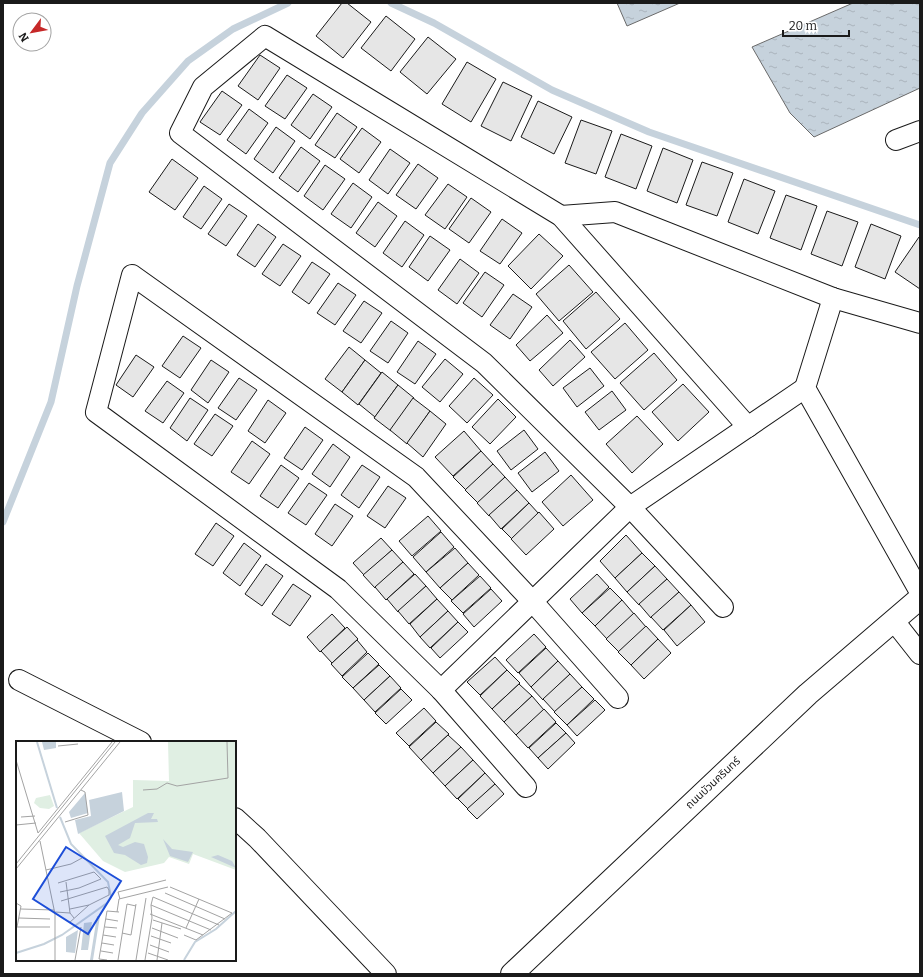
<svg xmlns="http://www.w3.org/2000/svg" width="923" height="977" font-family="Bitter,'Noto Sans Thai',serif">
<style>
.water{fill:url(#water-ripples);stroke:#6a6a6a}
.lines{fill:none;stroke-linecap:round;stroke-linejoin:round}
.stream{stroke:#c6d2dc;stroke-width:7}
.building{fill:#e6e6e6;stroke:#1a1a1a}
.minor-casing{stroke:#1a1a1a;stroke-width:22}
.tertiary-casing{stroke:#1a1a1a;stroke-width:24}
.minor{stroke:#fff;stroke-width:20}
.tertiary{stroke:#fff;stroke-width:22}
.labels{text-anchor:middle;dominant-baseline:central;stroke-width:3;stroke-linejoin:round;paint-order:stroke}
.street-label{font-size:11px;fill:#1a1a1a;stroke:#fff}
.inset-river{fill:none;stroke:#c6d2dc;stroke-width:2}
.inset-road{fill:none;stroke:#a3a3a3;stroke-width:1}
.view{fill:#1d4ed8;fill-opacity:0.15;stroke:#1d4ed8;stroke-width:2}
.inset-edge{fill:none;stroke:#1a1a1a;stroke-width:2}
</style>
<defs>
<pattern id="water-ripples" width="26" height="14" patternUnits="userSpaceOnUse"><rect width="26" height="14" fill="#c6d2dc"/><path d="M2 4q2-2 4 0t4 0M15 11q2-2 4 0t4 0" fill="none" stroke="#aab4bc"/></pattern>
</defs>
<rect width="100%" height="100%" fill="#fff"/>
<!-- water -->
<g class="water">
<polygon points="617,3 680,3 627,26"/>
<polygon points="853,3 920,3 920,88 814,137 790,113 752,47"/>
</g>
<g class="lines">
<!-- stream -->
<g class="stream">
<polyline points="391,3 434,23 552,90 649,132 920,225"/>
<polyline points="3,522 51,402 77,286 110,163 142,113 188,61 233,29 288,3"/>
</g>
</g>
<!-- building -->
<g class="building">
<polygon points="342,3 347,3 371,22 343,58 316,36"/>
<polygon points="386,16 415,39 391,71 361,48"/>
<polygon points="428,37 456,59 427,94 400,72"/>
<polygon points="260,55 280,68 258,100 238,86"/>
<polygon points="467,62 496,79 471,122 442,104"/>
<polygon points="287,75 307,88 285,119 265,106"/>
<polygon points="503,82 532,96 511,141 481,126"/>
<polygon points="222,91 242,105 220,135 200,122"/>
<polygon points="313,94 332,107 310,139 291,125"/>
<polygon points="538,101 572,117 554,154 521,137"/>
<polygon points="249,109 268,123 246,154 227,140"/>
<polygon points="337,113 357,127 335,158 315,145"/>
<polygon points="581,120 612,131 596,174 565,163"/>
<polygon points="276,127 295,141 273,173 254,159"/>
<polygon points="362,128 381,142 359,173 340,159"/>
<polygon points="621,134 652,146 636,189 605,177"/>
<polygon points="301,147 320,161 298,192 279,178"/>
<polygon points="663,148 693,160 677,203 647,191"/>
<polygon points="390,149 410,163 388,194 369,180"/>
<polygon points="172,159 198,178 175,210 149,192"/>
<polygon points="702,162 733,173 717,216 686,205"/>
<polygon points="418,164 438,178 416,209 396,195"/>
<polygon points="325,165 345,179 323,210 304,196"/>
<polygon points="744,179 775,191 758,234 728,222"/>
<polygon points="353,183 372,197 351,228 331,214"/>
<polygon points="448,184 467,197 445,229 425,215"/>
<polygon points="204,186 222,199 201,229 183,217"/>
<polygon points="786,195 817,206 801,250 770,238"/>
<polygon points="471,198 491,212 469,243 449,229"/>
<polygon points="378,202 397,216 375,247 356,233"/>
<polygon points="229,204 247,216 226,246 208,234"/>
<polygon points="827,211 858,222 842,266 811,254"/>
<polygon points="502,219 522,233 500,264 480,251"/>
<polygon points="405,221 424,235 402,267 383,253"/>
<polygon points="258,224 276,237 255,267 237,255"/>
<polygon points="871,224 901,236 885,279 855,267"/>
<polygon points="539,234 563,256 531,289 508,266"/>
<polygon points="430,236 450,250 428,281 409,267"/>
<polygon points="919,237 920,238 920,289 895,272"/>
<polygon points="283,244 301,256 280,286 262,274"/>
<polygon points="460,259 479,273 457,304 438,290"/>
<polygon points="312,262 330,274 309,304 292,292"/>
<polygon points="569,265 593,292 559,321 536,294"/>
<polygon points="485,272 504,285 482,317 463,303"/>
<polygon points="338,283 356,295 335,325 317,313"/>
<polygon points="596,292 620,319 586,349 563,321"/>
<polygon points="513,294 532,307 510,339 490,325"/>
<polygon points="364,301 382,313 361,343 343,331"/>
<polygon points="547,315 563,333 530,361 516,345"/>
<polygon points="391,321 408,333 388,363 370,351"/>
<polygon points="625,323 648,350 615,379 591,352"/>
<polygon points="183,336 201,348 180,378 162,366"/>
<polygon points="570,340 585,357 553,386 539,370"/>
<polygon points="418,341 436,354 415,384 397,372"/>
<polygon points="349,347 365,360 342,392 325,379"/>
<polygon points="654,353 677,380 644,410 620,383"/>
<polygon points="136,355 154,367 133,397 116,385"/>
<polygon points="445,359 463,374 440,402 422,387"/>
<polygon points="211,360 229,372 208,403 191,390"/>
<polygon points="365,360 381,373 358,405 342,392"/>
<polygon points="590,368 604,386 577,407 563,388"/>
<polygon points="382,372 398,385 375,417 359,404"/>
<polygon points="239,378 257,390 236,420 218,408"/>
<polygon points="474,378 493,395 467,423 449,406"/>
<polygon points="167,381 184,393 163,423 145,411"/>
<polygon points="683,384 709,412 678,441 652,412"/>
<polygon points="398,385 414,398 391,431 374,418"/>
<polygon points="612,391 626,410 599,430 585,412"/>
<polygon points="190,398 208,410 187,441 170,428"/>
<polygon points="413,398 430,411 407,444 390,430"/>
<polygon points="498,399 516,417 490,444 472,427"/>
<polygon points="268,400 286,413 265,443 248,431"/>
<polygon points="430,411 446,424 423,457 407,443"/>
<polygon points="215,414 233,426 212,456 194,444"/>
<polygon points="637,416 663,444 632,473 606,444"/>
<polygon points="305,427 323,440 302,470 284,458"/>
<polygon points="524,430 538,449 511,470 497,451"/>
<polygon points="464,431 481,451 453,476 435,457"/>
<polygon points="252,441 270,454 249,484 231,472"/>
<polygon points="333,444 350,457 330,487 312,474"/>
<polygon points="481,451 493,464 466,490 453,477"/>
<polygon points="545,452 559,471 532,492 518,473"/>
<polygon points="493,464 505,477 478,503 465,490"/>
<polygon points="281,465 299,478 278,508 260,496"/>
<polygon points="362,465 380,477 359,508 341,495"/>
<polygon points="571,475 593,500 563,526 542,502"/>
<polygon points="505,477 517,490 489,516 477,503"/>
<polygon points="309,483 327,495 306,525 288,513"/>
<polygon points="388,486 406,498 385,528 367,516"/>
<polygon points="517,490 529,503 501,529 489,515"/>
<polygon points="529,503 539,514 512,539 502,529"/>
<polygon points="335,504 353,516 332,546 315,534"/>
<polygon points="539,512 554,529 526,555 511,539"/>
<polygon points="428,516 441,531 412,556 399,541"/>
<polygon points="216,523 234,536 213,566 195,554"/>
<polygon points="441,532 454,547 426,572 413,557"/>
<polygon points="626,535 642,553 615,578 600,561"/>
<polygon points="381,538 392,550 364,575 353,563"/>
<polygon points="244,543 261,556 240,586 223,573"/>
<polygon points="455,548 468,563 440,588 426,572"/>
<polygon points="392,550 403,562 375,588 363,575"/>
<polygon points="642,553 655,566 627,592 615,578"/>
<polygon points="403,562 414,574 386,600 375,587"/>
<polygon points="468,563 479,575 452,600 440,588"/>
<polygon points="266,564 283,576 262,606 245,594"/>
<polygon points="655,566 667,579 639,605 627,592"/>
<polygon points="415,574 426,586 398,612 387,599"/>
<polygon points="597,574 609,587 582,613 570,599"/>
<polygon points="480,576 491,588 463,613 451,601"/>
<polygon points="667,579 679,592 651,618 639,604"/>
<polygon points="293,584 311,596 290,626 272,614"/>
<polygon points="426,586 437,599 409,624 398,611"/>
<polygon points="610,588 622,600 595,626 582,613"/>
<polygon points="491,589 502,601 474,627 463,614"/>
<polygon points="679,592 691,605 663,630 651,617"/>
<polygon points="437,599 448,611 420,637 410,624"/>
<polygon points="622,600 634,614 607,639 595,626"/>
<polygon points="691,605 705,622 677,646 664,630"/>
<polygon points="448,611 458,622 430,648 420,637"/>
<polygon points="634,613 646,627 619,652 606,639"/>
<polygon points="332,614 345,628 320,652 307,637"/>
<polygon points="458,622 468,632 440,658 431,648"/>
<polygon points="646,626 658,639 631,665 618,652"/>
<polygon points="347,627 358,639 332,663 321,651"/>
<polygon points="534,634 546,647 518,673 506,660"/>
<polygon points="658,639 671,653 644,679 631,665"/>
<polygon points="357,640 367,652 342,676 331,664"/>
<polygon points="546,648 558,661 531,687 519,673"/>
<polygon points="368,653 379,664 353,688 342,677"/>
<polygon points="495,657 507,670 480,695 467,682"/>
<polygon points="558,661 570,674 543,700 531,687"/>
<polygon points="379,665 390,676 364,700 353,688"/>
<polygon points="507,670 520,683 492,709 480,696"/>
<polygon points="570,674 582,687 555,712 543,699"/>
<polygon points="390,676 401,688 375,712 364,700"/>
<polygon points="519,684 532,696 504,722 492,709"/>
<polygon points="582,687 594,699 567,725 554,712"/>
<polygon points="401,689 412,700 386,724 375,713"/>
<polygon points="532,696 544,710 516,735 504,722"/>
<polygon points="595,700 605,710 577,736 567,725"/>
<polygon points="424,708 436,721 409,746 396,733"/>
<polygon points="544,709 556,722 528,748 516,735"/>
<polygon points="436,722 449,734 421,760 409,747"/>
<polygon points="556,723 566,733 538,758 529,748"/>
<polygon points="566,733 575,743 548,769 538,758"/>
<polygon points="448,735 461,747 433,773 421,760"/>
<polygon points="461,747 473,760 445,786 433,773"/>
<polygon points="473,760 485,773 457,799 445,786"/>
<polygon points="485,773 495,784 468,809 458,799"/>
<polygon points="495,784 504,794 477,819 467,809"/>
</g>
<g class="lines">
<!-- minor casing -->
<g class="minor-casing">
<g id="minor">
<polyline points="896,140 920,131"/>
<polyline points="561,216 615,212 833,298 920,323"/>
<polyline points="833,298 805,388 920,592"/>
<polyline points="723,607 630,507 484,363 180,133 203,87 265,36 561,216 748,427"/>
<polyline points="894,621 920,654"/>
<polyline points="19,680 141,742"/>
<polyline points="441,690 630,507 805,388"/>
<polyline points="526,787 441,690 338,589 96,412 132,275 416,477 533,602 618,698"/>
<polyline points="235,818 257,838 386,974"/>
</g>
</g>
<!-- tertiary casing -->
<g class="tertiary-casing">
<polyline id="tertiary" points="512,974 808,694 920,598"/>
</g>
<!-- minor -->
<use href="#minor" class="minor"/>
<!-- tertiary -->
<use href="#tertiary" class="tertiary"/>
</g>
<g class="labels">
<!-- street labels -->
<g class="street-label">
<text transform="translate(713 783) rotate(-43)">ถนนบัวนครินทร์</text>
</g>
</g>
<!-- overview -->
<g transform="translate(16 741)">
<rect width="220" height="220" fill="#fff"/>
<path d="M 152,1 L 219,1 L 220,129 L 177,113 L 173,123 L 153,116 L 148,122 L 109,131 L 87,120 L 63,92 L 117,66 L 117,39 L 153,40 ZM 34,54 L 38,65 L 33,68 L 24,67 L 18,62 L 20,57 Z" fill="#e0efe3"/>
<path d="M 26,1 L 40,1 L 40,7 L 28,9 ZM 106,51 L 108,70 L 62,93 L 59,79 L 75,75 L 73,59 ZM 69,52 L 72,72 L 55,77 L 53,71 ZM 132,72 L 138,72 L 135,78 L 141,78 L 142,81 L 119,82 L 114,97 L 102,104 L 107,106 L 119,101 L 128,103 L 132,116 L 131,122 L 125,124 L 109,114 L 98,112 L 89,95 ZM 147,98 L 156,108 L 177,111 L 172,121 L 154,115 ZM 202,114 L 216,120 L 220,127 L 195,116 ZM 81,175 L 84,175 L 77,219 L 74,219 ZM 76,181 L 72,209 L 65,209 L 68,182 ZM 62,189 L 59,212 L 50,211 L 50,196 Z" fill="#c6d2dc"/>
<path class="inset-river" d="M 21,1 L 41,67M 0,212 L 28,203 L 46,194 L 91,162 L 95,156 L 92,141 L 55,103 L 44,76M 168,219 L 179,201 L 200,188 L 220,170"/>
<path class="inset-road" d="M 42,5 L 62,3M 0,19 L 22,92M 127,49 L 141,48 L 151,42 L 161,45 L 212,37 L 211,1M 5,76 L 19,75M 49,81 L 72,74 L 69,51 L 65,49M 0,84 L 20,82M 22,92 L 96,1M 24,100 L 39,173 L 39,219M 0,123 L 99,1M 0,128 L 104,1M 30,129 L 55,123 L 66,117M 50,141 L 54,172M 42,142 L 78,131 L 85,138 L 63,147 L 44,151M 154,146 L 216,172 L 180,199 L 168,194M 149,152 L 209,178M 104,158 L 102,151 L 150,139M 45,160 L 91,146 L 93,149 L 93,154 L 73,164 L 54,168M 0,162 L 5,165 L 1,186M 135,164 L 137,156 L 203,184M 5,168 L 38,169M 39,171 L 54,172 L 58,177M 101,171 L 103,158 L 152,146M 134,173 L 187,194M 3,177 L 34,178M 90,178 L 102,180M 137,179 L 165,188M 53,182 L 73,164M 1,186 L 34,186M 89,186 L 101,187M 136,187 L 162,197M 170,187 L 183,158M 106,192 L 115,194 L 120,163M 87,194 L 100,196M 135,195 L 155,202M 86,202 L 98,204M 134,204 L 153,211M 85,210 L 97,212M 132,212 L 152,219M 59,219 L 65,186M 91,219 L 83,218 L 91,170 L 103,171M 102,219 L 111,163 L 120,165M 120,219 L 130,157M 129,219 L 136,177 L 135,164 L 195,189M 141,219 L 146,182"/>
<path class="view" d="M 50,106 L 105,140 L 72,193 L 17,158 Z"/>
<rect width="220" height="220" class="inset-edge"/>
</g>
<!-- border -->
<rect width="923" height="977" fill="none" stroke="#1a1a1a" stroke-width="8"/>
<!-- north arrow -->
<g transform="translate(32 32) rotate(238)"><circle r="19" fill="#ffffff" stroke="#a3a3a3"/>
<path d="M0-3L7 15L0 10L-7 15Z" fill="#c62828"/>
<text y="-6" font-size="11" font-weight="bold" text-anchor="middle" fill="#1a1a1a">N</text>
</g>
<!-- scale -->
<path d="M783 30v6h66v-6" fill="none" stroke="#1a1a1a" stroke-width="2"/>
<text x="789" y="30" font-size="12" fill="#1a1a1a" stroke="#ffffff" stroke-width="3" paint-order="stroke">20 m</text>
</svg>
